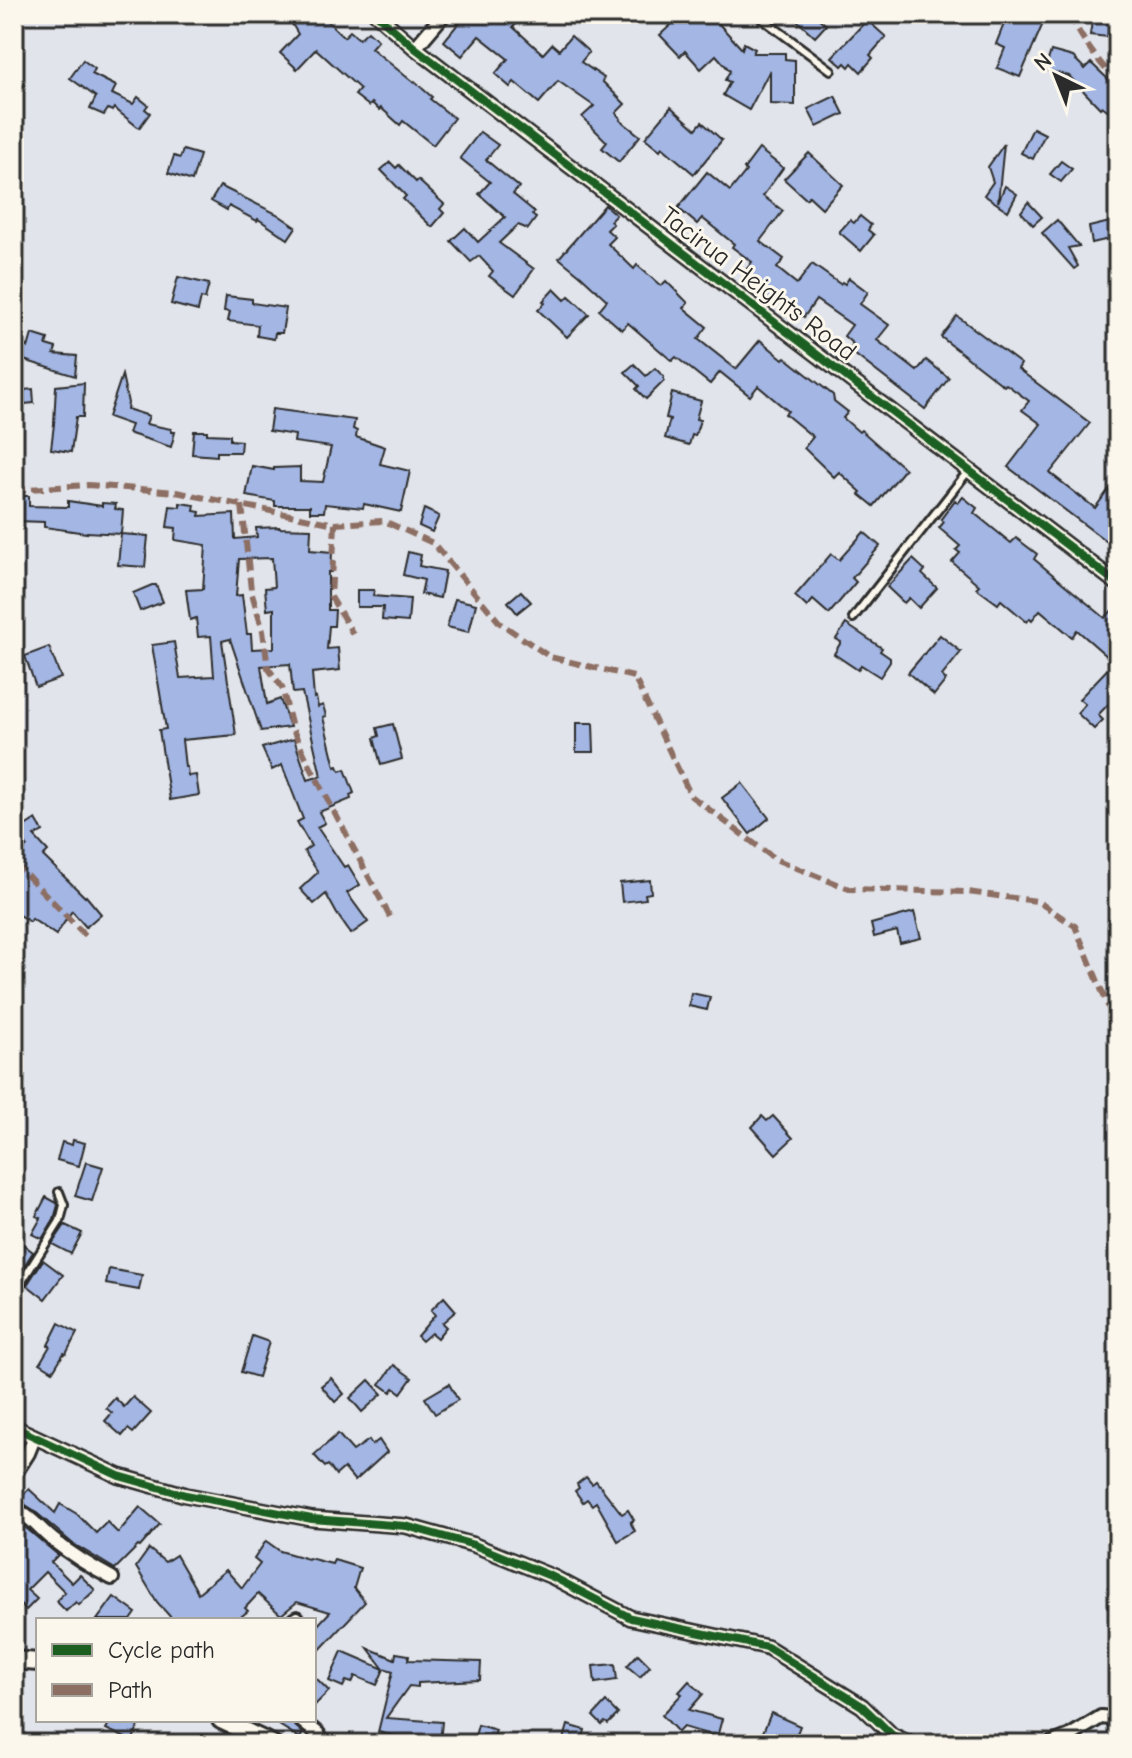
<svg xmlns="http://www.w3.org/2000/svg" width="1132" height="1758" font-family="'Comic Neue',sans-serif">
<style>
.building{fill:#a3b6e4;stroke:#2b2b2b;stroke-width:2;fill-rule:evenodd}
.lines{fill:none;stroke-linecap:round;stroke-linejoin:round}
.service-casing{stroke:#2b2b2b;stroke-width:12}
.minor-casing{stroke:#2b2b2b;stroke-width:18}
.secondary-casing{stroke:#2b2b2b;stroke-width:22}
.service{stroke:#fbf7ec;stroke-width:6}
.minor{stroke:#fbf7ec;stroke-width:12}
.secondary{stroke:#fbf7ec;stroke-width:16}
.quiet{stroke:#8d6e63;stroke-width:6;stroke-dasharray:12 6;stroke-linecap:butt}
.cycleway-casing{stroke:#fbf7ec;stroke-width:13}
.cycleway{stroke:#1b5e20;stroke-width:8}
.labels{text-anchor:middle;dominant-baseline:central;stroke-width:6;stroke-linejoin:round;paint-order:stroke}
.street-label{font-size:26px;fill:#2b2b2b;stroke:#fbf7ec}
</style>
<rect width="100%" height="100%" fill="#e1e4ea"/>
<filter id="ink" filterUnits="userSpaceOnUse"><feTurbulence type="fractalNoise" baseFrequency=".0125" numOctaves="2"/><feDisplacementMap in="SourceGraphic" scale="16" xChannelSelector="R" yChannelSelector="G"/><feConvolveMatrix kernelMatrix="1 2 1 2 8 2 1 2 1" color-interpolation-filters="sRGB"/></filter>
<g filter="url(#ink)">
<!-- building -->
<g class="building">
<polygon points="286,14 320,14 344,37 350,31 359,39 368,31 378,40 371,48 414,83 415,82 432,97 430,99 454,118 433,145 403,121 400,125 381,108 379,110 372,103 369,106 355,95 360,89 316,49 297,69 280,53 298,34"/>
<polygon points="466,14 527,14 513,27 543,54 552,44 559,50 571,36 589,52 581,62 604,78 602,81 625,104 616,113 621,119 620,120 640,136 619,162 602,148 607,142 582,117 594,106 558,81 539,103 514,82 510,87 495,74 508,59 479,36 462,56 444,41"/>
<polygon points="666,14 714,14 720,21 718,23 742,49 744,43 755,49 753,53 785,53 785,59 795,60 795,105 770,104 770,70 749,110 723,95 730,82 725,80 730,71 716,55 701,69 685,51 680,56 660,35 674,22"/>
<polygon points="790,14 814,14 826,25 815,37"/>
<polygon points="1008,14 1047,14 1020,77 997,68 1005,48 996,44"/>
<polygon points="1093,14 1110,16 1108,37 1090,35"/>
<polygon points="867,20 886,37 870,55 873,58 861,72 852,63 849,67 845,63 842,66 832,57"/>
<polygon points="1051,51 1073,57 1085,69 1091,63 1109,80 1118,70 1118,118 1102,106 1100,108 1069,76 1045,70"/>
<polygon points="83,60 95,69 92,74 116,86 112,94 133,104 138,97 148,105 145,109 150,113 139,128 114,108 112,111 108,109 104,115 90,109 96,97 70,78"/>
<polygon points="835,96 844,114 817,127 808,109"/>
<polygon points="671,107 696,129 702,122 722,140 694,174 662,147 660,150 645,138"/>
<polygon points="1033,128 1045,134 1033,159 1021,153"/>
<polygon points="480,132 498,145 486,160 519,187 513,194 535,212 532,215 536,218 528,229 518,225 499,243 534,269 515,295 489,276 493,271 479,256 471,262 451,241 465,228 478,242 505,217 479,194 490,182 460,158"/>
<polygon points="1004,144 998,202 1005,186 1017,194 1008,211 984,195 993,182 988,167"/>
<polygon points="759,149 783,168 763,196 783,211 760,241 784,259 777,268 797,284 812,264 840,284 842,282 845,284 849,278 868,292 860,304 889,325 877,340 917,371 926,360 949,378 925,409 849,350 853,344 844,336 852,325 816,300 804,317 775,296 771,302 744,281 751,273 746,270 752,262 732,247 734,244 702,218 697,224 678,208 707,172 730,191 746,171 744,169"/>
<polygon points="183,150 200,155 192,181 168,173 174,156 180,158"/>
<polygon points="809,153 843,185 822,208 809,196 806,199 784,179"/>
<polygon points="1061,161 1072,169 1061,182 1050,174"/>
<polygon points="390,162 396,168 399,165 416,182 418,180 444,204 440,209 444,213 432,227 403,199 406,196 381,170"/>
<polygon points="220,186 277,214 296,227 288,239 258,219 257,221 229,206 227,210 211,201"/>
<polygon points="1028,202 1042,217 1033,225 1021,212"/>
<polygon points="605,205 616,215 610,221 613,224 607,230 615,237 608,244 634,269 637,265 661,286 666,281 688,303 684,308 707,327 698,339 736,369 760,340 783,359 785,357 833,395 834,401 848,412 843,418 859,432 861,430 905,469 874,506 859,494 861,492 839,472 834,477 804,448 813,437 785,414 788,411 758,386 750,396 720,372 710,384 676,357 672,361 628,323 622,330 599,310 607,300 581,276 559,258"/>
<polygon points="860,216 871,225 868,230 874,235 861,251 839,232 850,220 854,223"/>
<polygon points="1057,220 1079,246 1068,248 1078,266 1074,269 1042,233"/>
<polygon points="1118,220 1118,237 1092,243 1089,227"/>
<polygon points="178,277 209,284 205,299 201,298 198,311 171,304"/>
<polygon points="554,289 565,300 569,296 589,314 567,337 538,310 545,303 543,301"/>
<polygon points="226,296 252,299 252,303 286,308 282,333 275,333 274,339 257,336 258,325 228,321 230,312 224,311"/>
<polygon points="957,316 1021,364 1018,369 1090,423 1050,473 1095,508 1118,477 1118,524 1106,541 1008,467 1041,424 1022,410 1029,401 1006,384 1004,386 941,337"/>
<polygon points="14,334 28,348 32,334 48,339 46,345 56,348 54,354 77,356 75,376 14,357"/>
<polygon points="634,364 646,376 655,368 664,377 664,381 646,399 636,389 639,386 625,372"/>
<polygon points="122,375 128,403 127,409 149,416 146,424 171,429 171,432 175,432 171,447 128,433 131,425 108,417"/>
<polygon points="84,383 83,417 76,417 71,452 51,449 54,424 56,386"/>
<polygon points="33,389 34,403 14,405 14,391"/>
<polygon points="672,393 701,401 696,419 700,420 695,436 692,435 689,445 665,438 670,419 666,418"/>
<polygon points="272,409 355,420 353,429 357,431 356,437 385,447 380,464 410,471 401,512 364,504 363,508 325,504 324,512 310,512 310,506 275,506 275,501 246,496 252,466 274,470 274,468 300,467 300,481 323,482 331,447 294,442 295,435 269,431"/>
<polygon points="194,431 207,431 207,434 230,435 230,440 241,441 240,452 217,452 217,456 192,454"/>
<polygon points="14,496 29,496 29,506 68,507 68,501 102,506 102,503 116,504 115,509 123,510 121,534 148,536 145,567 118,565 121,534 87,532 87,533 44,527 44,522 17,521 18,510 14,510"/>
<polygon points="963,497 977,508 974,513 1011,543 1016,538 1037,554 1034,559 1105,618 1118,604 1118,645 1108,657 1077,630 1072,637 1040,610 1032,620 1030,618 1027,622 1001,600 998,604 976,588 979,585 952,562 960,553 956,550 960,546 939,528 944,522 941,519 955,500 958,503"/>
<path d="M 180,503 L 195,505 L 194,511 L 200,512 L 199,516 L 234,514 L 235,539 L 257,537 L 256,528 L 279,527 L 279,528 L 311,529 L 310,550 L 332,552 L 331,572 L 328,572 L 328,610 L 335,610 L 334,626 L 329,626 L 327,649 L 338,648 L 340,670 L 312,673 L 314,698 L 316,697 L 318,707 L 323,705 L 326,716 L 323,717 L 335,767 L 338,766 L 340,771 L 345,769 L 354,793 L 350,795 L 351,799 L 319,812 L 325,823 L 317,827 L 344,867 L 348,865 L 360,885 L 347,893 L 368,922 L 351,934 L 337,914 L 326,894 L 314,904 L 300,889 L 318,872 L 304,851 L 311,846 L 297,822 L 303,819 L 282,765 L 272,770 L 262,748 L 294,739 L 308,780 L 321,776 L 302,692 L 293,693 L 290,664 L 261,666 L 267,704 L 280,699 L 290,727 L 261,731 L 230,639 L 222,641 L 236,735 L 182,740 L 185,767 L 187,767 L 188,776 L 196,775 L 199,795 L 170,800 L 159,730 L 166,729 L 152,645 L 174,642 L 180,678 L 214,676 L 211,636 L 198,637 L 196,618 L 190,620 L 186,590 L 203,589 L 206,545 L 175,540 L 176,528 L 167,527 L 170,506 L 180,507 ZM 272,558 L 274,587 L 265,588 L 267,610 L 274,609 L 274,648 L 252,649 L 251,634 L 247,634 L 242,595 L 236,596 L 239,559 Z"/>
<polygon points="424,509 439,516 432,532 419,526"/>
<polygon points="864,532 880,546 852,578 856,582 829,614 813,600 807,607 795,596 831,554 839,560"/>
<polygon points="408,552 421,555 419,566 445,571 440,598 421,594 424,580 403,575"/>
<polygon points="913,559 925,570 922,574 937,588 919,608 909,598 904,603 887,587"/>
<polygon points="152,585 156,585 163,602 140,611 133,593"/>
<polygon points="357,590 374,590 373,596 410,599 408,622 382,620 383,607 357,607"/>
<polygon points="521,591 531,602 517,613 508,602"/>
<polygon points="455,599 476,604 469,632 447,627"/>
<polygon points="846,624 882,648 880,651 890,658 890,662 880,677 861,665 858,670 834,654 841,642 836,639"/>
<polygon points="940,635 961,652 942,676 946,680 934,695 908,673"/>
<polygon points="49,647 61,678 36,687 25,656"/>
<polygon points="1118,658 1118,694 1098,715 1103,720 1094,729 1077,713 1085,704 1079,699"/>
<polygon points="576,723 593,723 594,752 576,752"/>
<polygon points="393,724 402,759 381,765 374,738 379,736 377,728"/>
<polygon points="742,783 769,818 750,834 722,798"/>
<polygon points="14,815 25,826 36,819 43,831 34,836 48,851 43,856 85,897 86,896 101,914 86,927 72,911 56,935 32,919 30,922 14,912 14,859 27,846 14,824"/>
<polygon points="650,880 651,893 645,894 646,899 622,902 620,883"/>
<polygon points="914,912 921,938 900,943 897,931 874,937 871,924"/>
<polygon points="691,993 710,997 707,1010 689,1006"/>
<polygon points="762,1116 767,1121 773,1116 793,1138 776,1154 752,1127"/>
<polygon points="73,1140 85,1143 79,1166 57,1160 62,1142 72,1145"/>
<polygon points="86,1162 103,1167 92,1201 75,1196"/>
<polygon points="46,1197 57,1203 58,1205 54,1219 42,1239 32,1234 41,1218 36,1216"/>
<polygon points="65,1225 82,1233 71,1254 52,1244"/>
<polygon points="20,1242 33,1252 17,1277 14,1275 14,1253"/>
<polygon points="43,1260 63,1275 45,1299 27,1285"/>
<polygon points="109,1269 142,1275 139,1290 106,1284"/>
<polygon points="444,1297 456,1311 442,1323 446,1327 437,1338 431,1333 422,1341 417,1336 435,1315 431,1310"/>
<polygon points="59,1323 77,1333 66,1354 64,1353 53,1371 40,1363 50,1346 48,1345"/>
<polygon points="252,1336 269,1342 258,1377 241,1372"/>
<polygon points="394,1365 412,1378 401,1393 394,1388 391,1392 380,1384"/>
<polygon points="331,1378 344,1394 335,1402 321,1386"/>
<polygon points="369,1380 382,1394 362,1412 350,1398"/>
<polygon points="449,1384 458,1400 435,1414 425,1398"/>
<polygon points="133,1397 151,1413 133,1433 128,1429 122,1436 105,1421 112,1413 106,1408 115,1398 124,1407"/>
<polygon points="338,1434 353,1451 369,1440 372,1445 379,1440 387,1452 355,1481 344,1468 336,1475 328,1465 325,1467 314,1455"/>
<polygon points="586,1477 592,1484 596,1481 622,1514 628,1510 634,1520 630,1522 635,1531 618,1541 596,1502 592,1505 587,1499 583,1502 575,1491 579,1488 577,1484"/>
<polygon points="29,1489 55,1513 60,1504 77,1514 96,1533 107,1522 118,1533 140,1507 160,1524 140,1547 138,1546 115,1569 72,1543 32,1509 18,1500"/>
<polygon points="14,1518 58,1555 51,1562 72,1583 80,1575 95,1590 79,1605 76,1602 66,1611 56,1601 65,1592 45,1572 27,1590 37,1599 26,1610 14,1598"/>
<polygon points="266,1541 280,1551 308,1559 309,1558 332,1564 334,1560 360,1568 354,1588 365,1602 314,1656 314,1629 330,1612 297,1602 281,1615 258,1594 245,1608 248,1611 237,1620 173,1620 157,1602 136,1567 149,1549 165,1562 176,1555 198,1593 226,1570 242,1588 260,1564 254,1559"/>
<polygon points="114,1597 136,1613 131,1620 97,1620"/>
<polygon points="368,1648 395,1659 396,1653 409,1655 408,1660 481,1662 480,1680 418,1683 418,1687 409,1686 386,1718 442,1722 440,1742 412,1740 378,1732 393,1671 383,1668"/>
<polygon points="342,1651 384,1669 377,1685 355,1676 352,1683 346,1681 343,1687 329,1681"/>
<polygon points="638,1654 650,1666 640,1677 627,1666"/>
<polygon points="615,1664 617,1680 595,1683 593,1666"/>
<polygon points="314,1676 329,1691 314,1706"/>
<polygon points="689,1681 703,1694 689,1710 722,1719 717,1737 683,1727 678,1732 662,1715 682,1694 679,1692"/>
<polygon points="606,1702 618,1714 608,1724 605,1722 602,1725 593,1716"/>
<polygon points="771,1713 800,1726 796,1736 813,1744 778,1744 761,1737"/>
<polygon points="111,1720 133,1720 140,1724 132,1741 106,1729"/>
<polygon points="271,1720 292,1720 295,1726 303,1733 300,1738"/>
<polygon points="478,1725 496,1730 493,1741 475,1736"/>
<polygon points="568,1725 585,1730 582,1743 564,1739"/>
</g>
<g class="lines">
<!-- service casing -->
<g class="service-casing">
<g id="service">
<polyline points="756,14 831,70"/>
<polyline points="853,618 969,470"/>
<polyline points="14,1294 60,1221 64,1205 59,1192"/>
</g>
</g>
<!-- minor casing -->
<g class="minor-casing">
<g id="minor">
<polyline points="376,14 415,48 1118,584"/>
<polyline points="415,48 444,14"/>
<polyline points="14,1427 119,1476 186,1495 312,1519 406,1526 474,1545 553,1577 631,1618 767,1647 862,1706 892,1735 911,1744"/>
<polyline points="14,1475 28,1453 34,1438"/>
<path d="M 14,1508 C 33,1518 38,1528 53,1540 C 72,1555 91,1567 112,1578"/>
<polyline points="294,1620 297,1618"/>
<polyline points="301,1720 318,1734 324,1744"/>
<polyline points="942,1744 967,1742 983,1744"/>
<polyline points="1050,1744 1070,1736 1101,1717 1110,1718 1118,1726"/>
</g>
</g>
<!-- secondary casing -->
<g class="secondary-casing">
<g id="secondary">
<polyline points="14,1660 38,1662"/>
<polyline points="221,1720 272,1744"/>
</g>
</g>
<!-- service -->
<use href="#service" class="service"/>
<!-- minor -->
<use href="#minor" class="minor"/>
<!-- secondary -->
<use href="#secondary" class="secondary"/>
<!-- quiet -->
<g class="quiet">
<path d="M 1070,14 C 1082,41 1098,61 1118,83"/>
<polyline points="14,490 88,485 176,492 335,524 384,521 433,543 500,623 550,657 634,677 691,796 775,859 849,889 967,892 1037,901 1075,926 1118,1030"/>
<polyline points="242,505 251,590 263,631 268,668 282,687 292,728 308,762 391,919"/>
<polyline points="335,524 331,597 353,634"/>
<polyline points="14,862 86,936"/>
</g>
<!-- cycleway casing -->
<g class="cycleway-casing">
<g id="cycleway">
<polyline points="376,14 415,48 1118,584"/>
<polyline points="14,1427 119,1476 186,1495 312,1519 406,1526 474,1545 553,1577 631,1618 767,1647 862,1706 892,1735 911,1744"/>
</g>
</g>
<!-- cycleway -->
<use href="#cycleway" class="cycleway"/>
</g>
</g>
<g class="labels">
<!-- street labels -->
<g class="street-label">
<text transform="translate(758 284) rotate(37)">Tacirua Heights Road</text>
</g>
</g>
<!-- margin -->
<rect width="1132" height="1758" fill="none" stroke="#fbf7ec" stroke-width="48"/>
<rect x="24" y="24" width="1084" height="1710" fill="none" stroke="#2b2b2b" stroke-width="3" filter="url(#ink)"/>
<!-- legend -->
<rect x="36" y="1618" width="280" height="104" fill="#fbf7ec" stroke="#a8a59f" stroke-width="2"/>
<rect x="52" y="1644" width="40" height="12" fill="#1b5e20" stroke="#a8a59f" stroke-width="2"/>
<text x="108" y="1658" font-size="24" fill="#2b2b2b">Cycle path</text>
<rect x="52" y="1684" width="40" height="12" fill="#8d6e63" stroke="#a8a59f" stroke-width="2"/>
<text x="108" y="1698" font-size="24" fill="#2b2b2b">Path</text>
<!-- north arrow -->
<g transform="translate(1056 76) rotate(317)" stroke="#fbf7ec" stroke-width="6" paint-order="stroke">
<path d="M0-6L14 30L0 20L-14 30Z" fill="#2b2b2b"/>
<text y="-12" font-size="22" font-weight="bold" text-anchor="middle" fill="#2b2b2b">N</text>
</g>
</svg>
